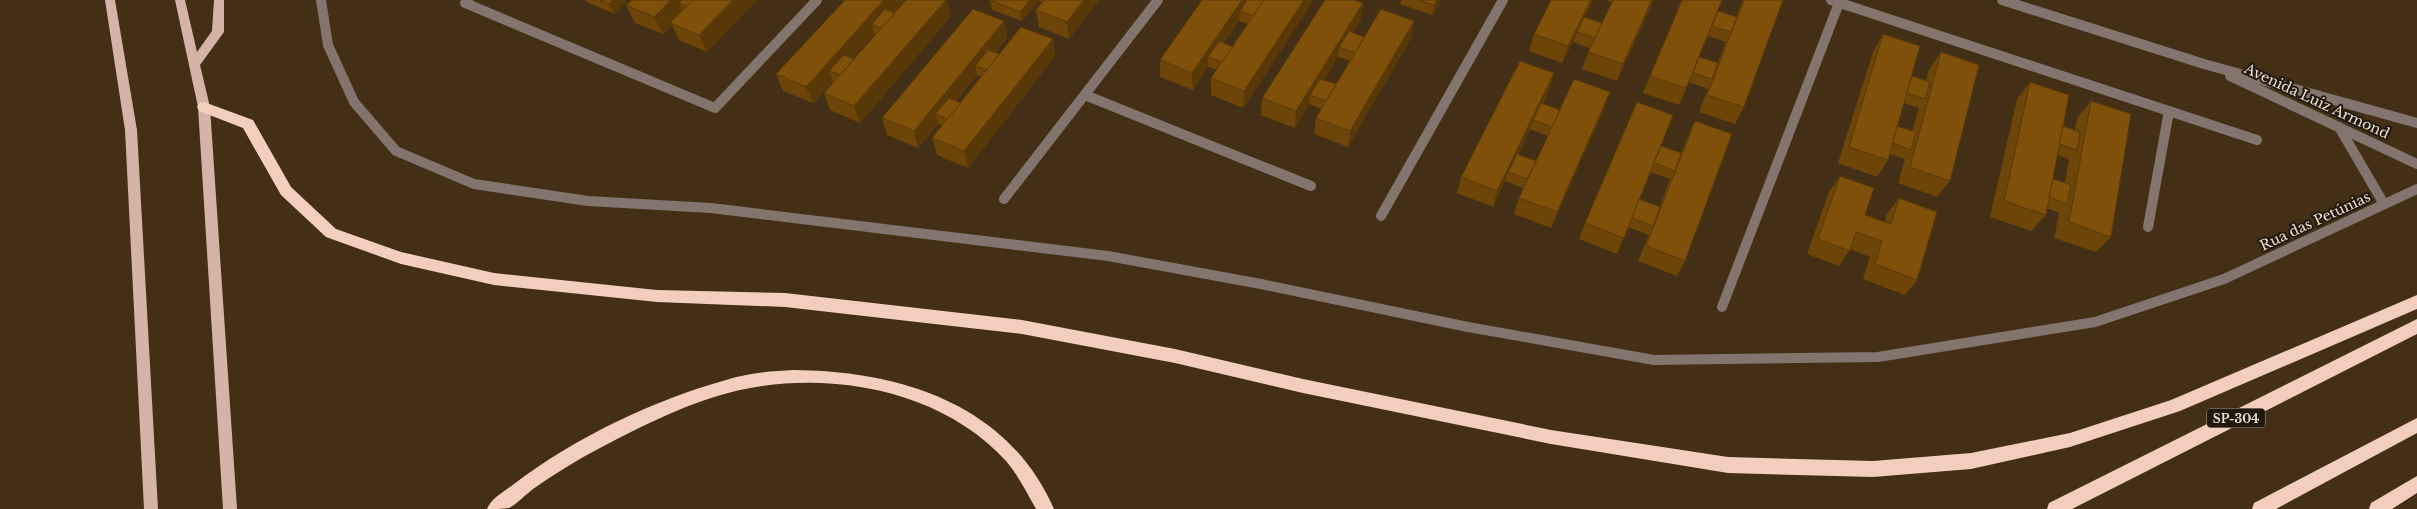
<svg xmlns="http://www.w3.org/2000/svg" width="2417" height="509" font-family="'Libre Baskerville',serif">
<style>
.lines{fill:none;stroke-linecap:round;stroke-linejoin:round}
.minor{stroke:#83746e;stroke-width:10}
.primary{fill:#d4b4a7;fill-rule:evenodd}
.motorway{fill:#f3cdbe;fill-rule:evenodd}
.wall{fill:#6d4509;fill-rule:evenodd}
.shaded-wall{fill:#593807}
.building{fill:#7f500a;stroke:#593807}
.labels{text-anchor:middle;dominant-baseline:central;stroke-width:4;stroke-linejoin:round;paint-order:stroke}
.shield{fill:#22190e;stroke:#b1a597;stroke-width:1}
.shield-label{font-size:12px;font-weight:bold;fill:#eee1d2}
.street-label{font-size:14px;fill:#eee1d2;stroke:#22190e}
</style>
<rect width="100%" height="100%" fill="#422f16"/>
<g class="lines">
<!-- minor -->
<g class="minor">
<polyline points="321,0 328,45 354,102 396,151 474,184 588,201 711,208 1108,256 1261,284 1468,327 1654,360 1878,357 2095,322 2224,279 2417,189"/>
<polyline points="468,0 465,3 715,108 817,0"/>
<polyline points="1831,0 2257,140"/>
<polyline points="2002,0 2204,64 2417,123"/>
<polyline points="2230,76 2417,164"/>
<polyline points="1085,95 1311,186"/>
<polyline points="2339,127 2384,204"/>
<polyline points="1004,199 1158,0"/>
<polyline points="1381,216 1503,0"/>
<polyline points="2148,227 2169,111"/>
<polyline points="1722,307 1839,3"/>
</g>
<!-- primary -->
<g class="primary">
<polygon points="105,0 115,0 137,130 158,509 144,509 125,130"/>
<polygon points="175,0 185,0 197,52 212,31 214,0 224,0 224,32 200,65 210,107 237,509 223,509 198,107"/>
</g>
<!-- motorway -->
<g class="motorway">
<polygon points="204,102 253,120 291,187 336,229 401,252 494,273 657,290 785,293 1022,320 1175,349 1303,379 1551,430 1728,457 1873,461 1971,453 2070,433 2171,400 2417,295 2417,309 2180,411 2070,447 1971,469 1873,477 1728,473 1551,444 1303,393 1175,363 1022,334 785,307 657,302 494,285 401,264 326,237 281,195 243,128 199,111 197,107 199,103"/>
<polygon points="2417,319 2417,334 2072,509 2047,509 2049,503"/>
<path d="M 794,370 C 901,371 1008,404 1054,509 L 1036,509 C 1027,493 1018,475 1006,461 C 942,390 830,370 740,390 C 691,401 644,425 600,448 C 577,460 554,474 533,489 C 525,495 517,504 509,508 C 503,509 493,509 487,509 C 491,498 505,491 514,484 C 574,438 654,400 726,380 C 748,373 771,371 794,370 Z"/>
<polygon points="2417,418 2417,433 2276,509 2252,509 2254,503"/>
<polygon points="2417,476 2417,493 2392,509 2369,509 2371,503"/>
</g>
</g>
<!-- wall -->
<g class="wall">
<polygon points="586,0 628,0 614,14 587,2"/>
<polygon points="757,0 707,52 679,40 672,25 663,34 635,23 626,5"/>
<path d="M 905,0 L 894,12 L 951,16 L 860,123 L 830,110 L 824,93 L 834,81 L 833,81 L 813,103 L 783,91 L 776,74 ZM 874,34 L 876,35 L 854,59 L 852,59 Z"/>
<polygon points="990,0 1099,0 1069,39 1039,27 1036,10 1042,2 1039,1 1022,21 992,10"/>
<path d="M 1202,0 L 1312,3 L 1243,108 L 1211,95 L 1211,78 L 1217,70 L 1208,67 L 1193,90 L 1160,77 L 1160,60 ZM 1239,21 L 1248,24 L 1233,47 L 1224,43 Z"/>
<polygon points="1401,0 1441,0 1432,15 1400,4"/>
<polygon points="1605,0 1654,0 1617,81 1582,69 1590,48 1573,42 1574,40 1562,63 1529,51 1534,34 1585,17 1602,23 1612,2"/>
<path d="M 1682,0 L 1736,17 L 1743,0 L 1744,0 L 1744,107 L 1735,124 L 1699,112 L 1708,89 L 1689,82 L 1679,105 L 1643,93 ZM 1708,36 L 1726,42 L 1726,41 L 1718,63 L 1699,57 Z"/>
<path d="M 1363,3 L 1360,21 L 1353,33 L 1364,37 L 1414,21 L 1411,38 L 1348,147 L 1314,134 L 1316,118 L 1321,109 L 1309,104 L 1295,128 L 1261,115 L 1262,98 ZM 1338,57 L 1350,61 L 1336,84 L 1324,80 Z"/>
<path d="M 1004,21 L 1007,38 L 996,52 L 999,54 L 1053,39 L 1055,56 L 968,168 L 937,155 L 932,138 L 942,125 L 938,124 L 918,148 L 887,135 L 882,118 ZM 977,75 L 981,77 L 961,103 L 956,101 Z"/>
<path d="M 1883,34 L 1912,76 L 1926,81 L 1929,70 L 1941,52 L 1950,181 L 1937,197 L 1898,183 L 1905,159 L 1890,154 L 1888,160 L 1877,177 L 1838,163 L 1873,52 ZM 1904,103 L 1919,108 L 1912,131 L 1897,126 Z"/>
<path d="M 1554,73 L 1549,90 L 1543,104 L 1560,110 L 1604,109 L 1551,228 L 1514,214 L 1519,198 L 1523,188 L 1505,181 L 1493,207 L 1457,193 L 1461,177 ZM 1530,129 L 1548,136 L 1536,161 L 1518,155 Z"/>
<path d="M 2030,82 L 2063,126 L 2075,130 L 2077,118 L 2091,101 L 2111,237 L 2096,252 L 2054,238 L 2059,213 L 2047,208 L 2046,215 L 2031,231 L 1990,217 L 2017,99 ZM 2057,155 L 2069,159 L 2065,183 L 2053,179 Z"/>
<path d="M 1695,121 L 1685,261 L 1677,276 L 1638,261 L 1649,235 L 1628,227 L 1617,254 L 1579,239 L 1585,223 L 1661,146 L 1681,153 ZM 1650,172 L 1670,179 L 1660,207 L 1639,199 Z"/>
<polygon points="1840,176 1865,215 1885,222 1887,214 1899,198 1917,280 1905,295 1863,279 1870,257 1850,249 1839,266 1807,254 1829,192"/>
</g>
<!-- shaded-wall -->
<g class="shaded-wall">
<polygon points="613,0 628,0 614,14 609,4"/>
<polygon points="671,0 697,0 679,3 684,13 670,23 672,25 663,34 654,17"/>
<polygon points="733,0 757,0 707,52 699,35"/>
<polygon points="884,0 905,0 880,28 872,24 874,34 838,75 829,71 833,81 813,103 806,87"/>
<polygon points="946,0 947,0 951,16 860,123 854,106"/>
<polygon points="1030,0 1039,0 1039,1 1022,21 1020,12"/>
<polygon points="1084,0 1099,0 1069,39 1067,22"/>
<polygon points="1242,0 1253,0 1240,11 1239,21 1213,59 1208,57 1208,67 1193,90 1192,73"/>
<polygon points="1304,0 1312,0 1312,3 1243,108 1244,91"/>
<polygon points="1437,0 1441,0 1432,15 1434,5"/>
<polygon points="1591,0 1594,0 1578,32 1577,32 1574,40 1562,63 1568,46"/>
<polygon points="1652,0 1654,0 1617,81 1623,64"/>
<polygon points="1363,3 1360,21 1343,48 1339,47 1338,57 1314,96 1310,95 1309,104 1295,128 1296,111"/>
<polygon points="1004,21 1007,38 983,68 975,66 977,75 943,117 935,114 938,124 918,148 914,131"/>
<polygon points="1414,21 1411,38 1348,147 1350,131"/>
<polygon points="1053,39 1055,56 968,168 964,151"/>
<polygon points="1554,73 1549,90 1534,120 1533,120 1530,129 1509,172 1508,172 1505,181 1493,207 1497,191"/>
<polygon points="1610,92 1604,109 1551,228 1557,212"/>
</g>
<!-- building -->
<g class="building">
<polygon points="600,0 613,0 609,4"/>
<polygon points="632,0 671,0 654,17 626,5"/>
<polygon points="682,0 693,0 687,6 679,3"/>
<polygon points="693,0 733,0 699,35 670,23"/>
<polygon points="845,0 884,0 806,87 776,74"/>
<polygon points="906,0 946,0 854,106 824,93"/>
<polygon points="990,0 1030,0 1020,12"/>
<polygon points="1044,0 1084,0 1067,22 1036,10"/>
<polygon points="1202,0 1242,0 1192,73 1160,60"/>
<polygon points="1247,0 1261,0 1264,1 1253,16 1240,11"/>
<polygon points="1264,0 1304,0 1244,91 1211,78"/>
<polygon points="1325,0 1354,0 1363,3 1296,111 1262,98"/>
<polygon points="1419,0 1437,0 1434,5"/>
<polygon points="1551,0 1591,0 1568,46 1534,34"/>
<polygon points="1613,0 1652,0 1623,64 1588,52"/>
<polygon points="1682,0 1722,0 1686,88 1650,76"/>
<polygon points="1744,0 1783,0 1744,107 1707,95"/>
<polygon points="885,9 895,13 881,28 872,24"/>
<polygon points="973,9 1004,21 914,131 882,118"/>
<polygon points="1381,9 1414,21 1350,131 1316,118"/>
<polygon points="1718,11 1737,17 1731,32 1712,26"/>
<polygon points="1584,17 1602,23 1595,38 1577,32"/>
<polygon points="1021,27 1053,39 964,151 932,138"/>
<polygon points="1349,31 1364,37 1355,53 1339,47"/>
<polygon points="1883,34 1920,46 1888,160 1849,147"/>
<polygon points="1219,41 1233,47 1222,62 1208,57"/>
<polygon points="988,50 999,54 987,70 975,66"/>
<polygon points="1941,52 1979,65 1950,181 1910,167"/>
<polygon points="844,55 854,59 840,75 829,71"/>
<polygon points="1699,57 1718,63 1712,79 1693,73"/>
<polygon points="1520,61 1554,73 1497,191 1461,177"/>
<polygon points="1912,76 1930,82 1925,99 1907,93"/>
<polygon points="1320,79 1336,84 1326,101 1310,95"/>
<polygon points="1574,79 1610,92 1557,212 1519,198"/>
<polygon points="2030,82 2069,95 2046,215 2004,201"/>
<polygon points="949,98 961,103 947,119 935,114"/>
<polygon points="2091,101 2131,114 2111,237 2069,222"/>
<polygon points="1637,102 1673,115 1624,238 1585,223"/>
<polygon points="1541,103 1560,110 1552,127 1533,120"/>
<polygon points="1695,121 1732,134 1685,261 1646,246"/>
<polygon points="1897,126 1916,132 1911,150 1893,143"/>
<polygon points="2063,126 2080,132 2077,150 2059,144"/>
<polygon points="1661,146 1681,153 1675,171 1654,163"/>
<polygon points="1517,154 1536,161 1527,179 1508,172"/>
<polygon points="1840,176 1874,188 1865,215 1891,224 1899,198 1937,212 1917,280 1875,264 1882,241 1856,232 1850,251 1818,239"/>
<polygon points="2053,179 2071,185 2067,204 2049,197"/>
<polygon points="1639,199 1660,207 1653,226 1632,218"/>
</g>
<g class="labels">
<!-- shield labels -->
<rect class="shield" x="2207" y="408.5" width="58" height="19" rx="4"/>
<g class="shield-label">
<text x="2236" y="418">SP-304</text>
</g>
<!-- street labels -->
<g class="street-label">
<text transform="translate(2317 101) rotate(25)">Avenida Luiz Armond</text>
<text transform="translate(2315 221) rotate(-25)">Rua das Petúnias</text>
</g>
</g>
</svg>
